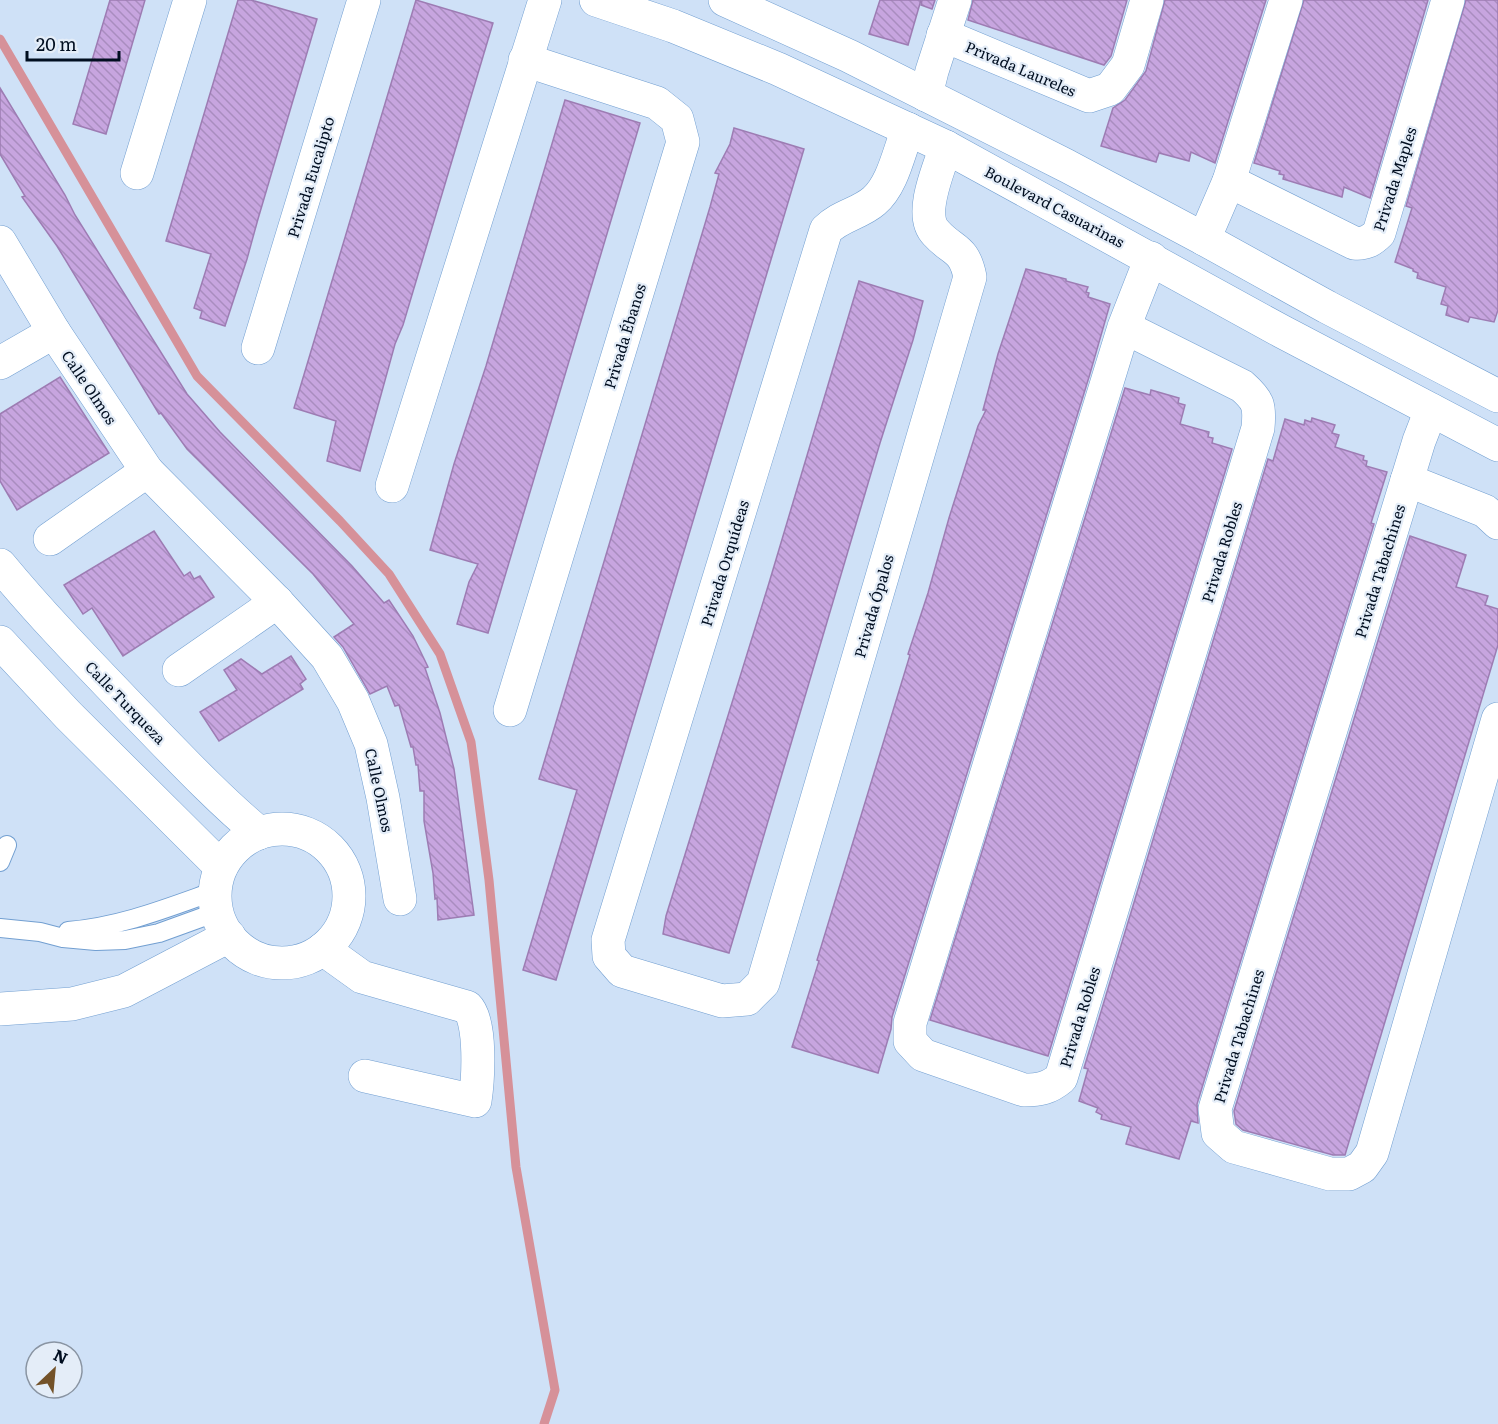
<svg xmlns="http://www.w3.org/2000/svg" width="1498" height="1424" font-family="Literata,serif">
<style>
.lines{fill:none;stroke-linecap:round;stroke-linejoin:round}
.stream{stroke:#d69199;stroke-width:9}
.building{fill:url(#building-back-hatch);stroke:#9d7cb3;stroke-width:1.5}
.service-casing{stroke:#729fd1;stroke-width:20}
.minor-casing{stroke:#729fd1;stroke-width:34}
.tertiary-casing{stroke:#729fd1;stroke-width:34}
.service{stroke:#fff;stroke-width:18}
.minor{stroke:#fff;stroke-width:33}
.tertiary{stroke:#fff;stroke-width:33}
.labels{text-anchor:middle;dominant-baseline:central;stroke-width:4.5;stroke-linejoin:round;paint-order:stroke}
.street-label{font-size:15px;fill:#010e20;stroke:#e4edf8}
</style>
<defs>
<pattern id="building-back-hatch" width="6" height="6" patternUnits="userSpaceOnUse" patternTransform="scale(1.5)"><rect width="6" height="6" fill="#c7a5df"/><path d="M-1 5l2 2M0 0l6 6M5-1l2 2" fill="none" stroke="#a98dbf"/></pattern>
</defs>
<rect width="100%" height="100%" fill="#cfe1f7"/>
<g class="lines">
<!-- stream -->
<polyline class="stream" points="0,39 197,376 340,521 389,574 440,654 471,742 489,880 516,1167 555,1390 544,1424"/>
</g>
<!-- building -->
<g class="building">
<polygon points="110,0 145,0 106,134 73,124"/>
<polygon points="238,0 251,0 317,19 258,219 247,259 225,326 200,318 202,311 194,308 211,254 166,241"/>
<polygon points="416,0 493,23 403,325 395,344 360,471 327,461 336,421 294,408"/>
<polygon points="880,0 921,0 908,45 869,34"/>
<polygon points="922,0 935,0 932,9 921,5"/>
<polygon points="973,0 1127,0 1111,56 1104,65 968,20"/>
<polygon points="1165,0 1266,0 1215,163 1191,152 1189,161 1159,153 1156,162 1101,146 1113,108 1125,100 1146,71"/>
<polygon points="1304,0 1428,0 1370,198 1344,187 1342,197 1283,179 1284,175 1279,174 1280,171 1254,163"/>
<polygon points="1466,0 1498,0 1498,310 1494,322 1470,317 1468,322 1446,315 1448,306 1441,304 1446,287 1417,278 1418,273 1413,271 1413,269 1395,262 1412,208 1406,206"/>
<polygon points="0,88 65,195 75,215 187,394 220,432 352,566 384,603 389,600 413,636 428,667 425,668 440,713 454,769 474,915 438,920 437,898 435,899 433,873 424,821 424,791 420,791 418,765 416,765 413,747 411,747 399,705 395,706 387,686 370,694 343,647 334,637 354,624 313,574 187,449 161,413 159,414 57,246 22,197 25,196 0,154"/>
<polygon points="565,100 640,123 488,633 457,624 469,582 478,564 430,550 454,464 486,366"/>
<polygon points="734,128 804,149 556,980 523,970 577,790 539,779 710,207 719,174 715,173 730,144"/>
<polygon points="1026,269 1066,279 1066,281 1088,287 1086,292 1089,293 1088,297 1110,304 1089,377 892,1017 891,1029 878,1073 792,1047 819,961 817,960 910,655 908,654 928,593 949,518 978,426 986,410 983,410 998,354"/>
<polygon points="859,281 923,301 913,340 880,443 729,953 663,934 666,916 769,583"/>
<polygon points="60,377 109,453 17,510 0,481 0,414"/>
<polygon points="1125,388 1150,395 1151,390 1179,398 1178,403 1185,405 1180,424 1209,432 1208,437 1213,438 1212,443 1232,449 1048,1056 930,1020"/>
<polygon points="1312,418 1335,425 1332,433 1339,435 1335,447 1364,456 1363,460 1367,461 1366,466 1387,472 1371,523 1374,524 1197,1104 1198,1123 1191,1121 1179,1159 1126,1144 1131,1127 1101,1119 1102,1115 1096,1112 1098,1108 1079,1101 1088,1069 1084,1068 1268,459 1273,461 1285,419 1304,425 1305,420 1311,422"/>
<polygon points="154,531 184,576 190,572 194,579 200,576 214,597 123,656 92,608 83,614 64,585"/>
<polygon points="1410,536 1466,555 1456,587 1488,596 1485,605 1498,609 1498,645 1345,1155 1333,1155 1243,1130 1236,1124 1234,1111"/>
<polygon points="291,656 306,679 300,684 303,689 219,741 200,712 237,690 224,670 241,659 262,674"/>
</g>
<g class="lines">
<!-- service casing -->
<g class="service-casing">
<g id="service">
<polyline points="0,862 7,845"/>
<polyline points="0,928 40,932 63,938 96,941 125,940 159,933 217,912"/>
<path d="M 68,931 C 120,927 167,908 215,891"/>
</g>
</g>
<!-- minor casing -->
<g class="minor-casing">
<g id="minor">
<polyline points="943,35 1089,96 1110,89 1128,65 1147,0"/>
<polyline points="926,95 932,71 955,0"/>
<path d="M 908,129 C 899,151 893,185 874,201 C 859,214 841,215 826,230 L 608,940 L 609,956 L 622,971 L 722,1001 L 747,999 L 763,983 L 970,277 C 964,247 953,252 936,233 C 918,215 939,168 946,147"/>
<polyline points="137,173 190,0"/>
<path d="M 1229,181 L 1354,243 C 1365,244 1371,241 1379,233 L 1448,0"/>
<polyline points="1204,239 1229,181 1286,0"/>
<polyline points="0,242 54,332 147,471 277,602 327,657 353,701 371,744 383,798 400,899"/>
<path d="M 1124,327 L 1242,386 C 1259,401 1260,406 1258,428 L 1061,1078 C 1049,1088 1040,1090 1024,1090 L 923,1055 L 910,1041 L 910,1023 L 1124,327 L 1151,258"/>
<polyline points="258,348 364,0"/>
<polyline points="0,363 54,332"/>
<polyline points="1431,410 1419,441 1215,1109 1218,1133 1234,1147 1330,1174 1349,1174 1362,1167 1372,1153 1498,719"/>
<polyline points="1407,480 1485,511 1498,523"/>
<polyline points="392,486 545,0"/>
<polyline points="50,539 147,471"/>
<polyline points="179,670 277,602"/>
<polyline points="510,710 683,142 677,119 657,103 525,60"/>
<path d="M 323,949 L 362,977 L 467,1007 C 482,1021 478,1081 475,1101 L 365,1076"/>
</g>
</g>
<!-- tertiary casing -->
<g class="tertiary-casing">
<g id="tertiary">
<polyline points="596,0 673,26 778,69 946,147 1281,331 1498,445"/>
<polyline points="725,0 849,56 1067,166 1204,239 1327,307 1498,396"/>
<path d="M 0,565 C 43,617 90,665 137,714 C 177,755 215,796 259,833"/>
<polyline points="0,642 68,715 221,867"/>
<circle cx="282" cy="896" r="67"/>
<polyline points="0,1009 72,1004 124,991 229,936"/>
</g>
</g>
<!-- service -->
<use href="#service" class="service"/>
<!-- minor -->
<use href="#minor" class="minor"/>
<!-- tertiary -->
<use href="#tertiary" class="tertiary"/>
</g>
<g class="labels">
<!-- street labels -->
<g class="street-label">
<text transform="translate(1021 68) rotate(23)">Privada Laureles</text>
<text transform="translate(310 177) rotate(-73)">Privada Eucalipto</text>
<text transform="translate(1394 179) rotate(-72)">Privada Maples</text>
<text transform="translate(1055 206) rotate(28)">Boulevard Casuarinas</text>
<text transform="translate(624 336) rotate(-73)">Privada Ébanos</text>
<text transform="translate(90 387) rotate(56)">Calle Olmos</text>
<text transform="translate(1221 552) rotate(-73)">Privada Robles</text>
<text transform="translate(724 563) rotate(-73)">Privada Orquídeas</text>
<text transform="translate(1379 571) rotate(-73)">Privada Tabachines</text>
<text transform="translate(873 606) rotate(-74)">Privada Ópalos</text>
<text transform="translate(126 702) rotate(46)">Calle Turqueza</text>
<text transform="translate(380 790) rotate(78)">Calle Olmos</text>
<text transform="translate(1079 1017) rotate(-73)">Privada Robles</text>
<text transform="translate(1238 1036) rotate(-73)">Privada Tabachines</text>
</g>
</g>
<!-- north arrow -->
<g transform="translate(54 1370) rotate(26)"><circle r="28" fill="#e4edf8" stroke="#8994a2" stroke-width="1.5"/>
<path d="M0-4.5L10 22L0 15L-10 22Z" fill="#735229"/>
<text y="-9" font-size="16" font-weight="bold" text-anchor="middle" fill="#010e20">N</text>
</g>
<!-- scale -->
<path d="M27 51v9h92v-9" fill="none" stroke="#010e20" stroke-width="3"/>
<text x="36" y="51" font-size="18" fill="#010e20" stroke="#e4edf8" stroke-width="4.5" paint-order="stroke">20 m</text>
</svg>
